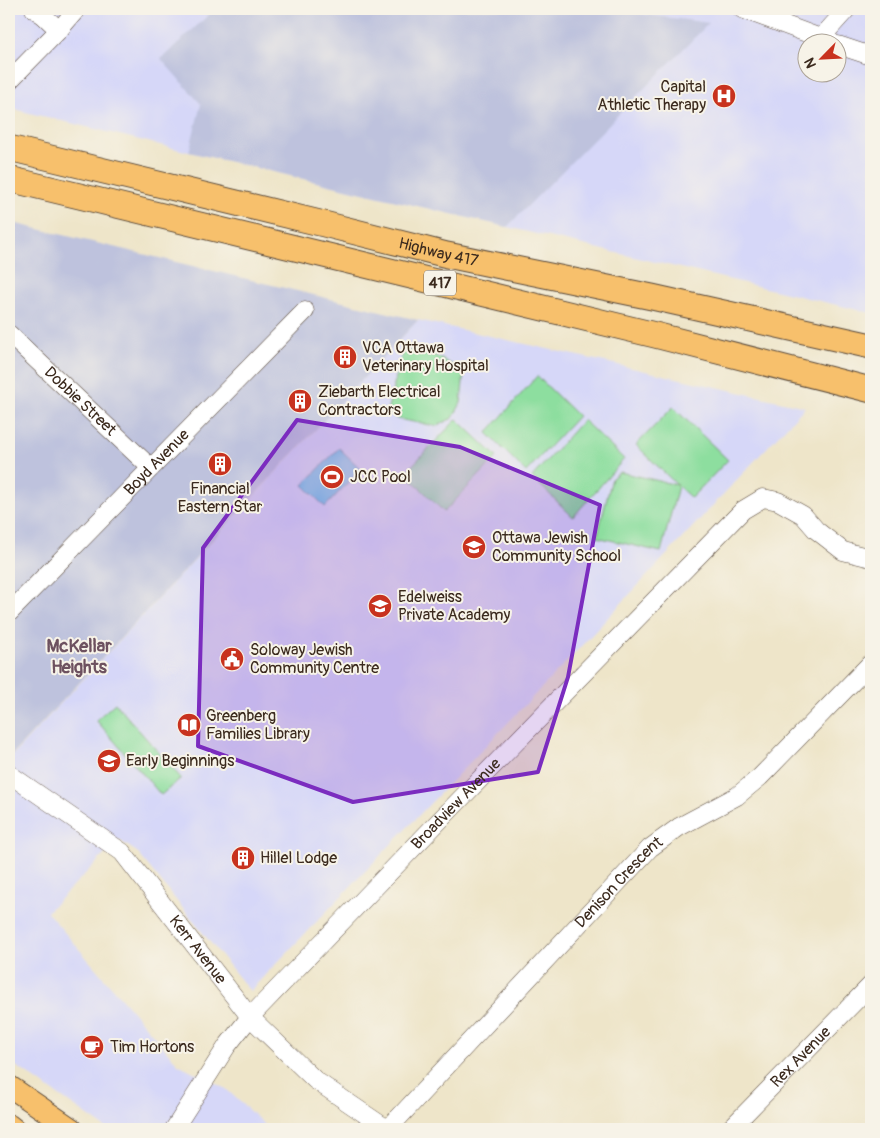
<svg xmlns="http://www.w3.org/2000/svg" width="880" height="1138" font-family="Pangolin,sans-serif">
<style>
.built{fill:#d6d7f8;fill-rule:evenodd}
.industrial{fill:#bec2dd}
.green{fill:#8dde9f;stroke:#64845e}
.water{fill:#6bc2e8;stroke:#537683}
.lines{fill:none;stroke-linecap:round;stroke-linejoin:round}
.minor-casing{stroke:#564638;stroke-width:19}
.major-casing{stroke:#564638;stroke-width:23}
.highway-casing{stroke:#564638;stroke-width:27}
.minor{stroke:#fff;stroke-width:18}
.major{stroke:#f7c06c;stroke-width:21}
.highway{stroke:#f7c06c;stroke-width:25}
.marked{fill:#7b2cbf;fill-opacity:0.2;stroke:#7b2cbf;stroke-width:4;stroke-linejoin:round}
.labels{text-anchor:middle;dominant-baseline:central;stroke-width:4;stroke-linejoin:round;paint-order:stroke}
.shield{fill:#f7f3e8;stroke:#73665b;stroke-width:1}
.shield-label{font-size:15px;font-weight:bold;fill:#3b2a1e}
.poi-label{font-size:16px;fill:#3b2a1e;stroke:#f7f3e8;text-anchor:start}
.street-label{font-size:16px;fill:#3b2a1e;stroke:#f7f3e8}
.neighbourhood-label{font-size:18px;font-weight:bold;fill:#6d515f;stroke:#f7f3e8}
</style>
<rect width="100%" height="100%" fill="#f7f3e8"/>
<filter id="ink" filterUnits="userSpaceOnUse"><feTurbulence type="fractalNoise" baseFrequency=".02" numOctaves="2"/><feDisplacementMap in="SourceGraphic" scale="10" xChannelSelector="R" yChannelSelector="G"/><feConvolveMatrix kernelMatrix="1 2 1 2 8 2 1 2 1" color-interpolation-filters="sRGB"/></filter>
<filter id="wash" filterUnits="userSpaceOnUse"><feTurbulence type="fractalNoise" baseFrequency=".0096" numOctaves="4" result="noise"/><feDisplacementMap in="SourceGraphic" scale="20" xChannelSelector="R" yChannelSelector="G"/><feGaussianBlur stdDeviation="1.12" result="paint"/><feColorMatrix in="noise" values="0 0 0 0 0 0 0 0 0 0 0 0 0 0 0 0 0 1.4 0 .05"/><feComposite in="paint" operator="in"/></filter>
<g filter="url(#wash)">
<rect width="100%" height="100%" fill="#eee5c9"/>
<!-- built -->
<g class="built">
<path d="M 9,9 L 871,9 L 871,313 L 189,152 L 9,108 ZM 808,42 L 838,42 L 838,72 L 808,72 Z"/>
<polygon points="418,320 805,407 572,656 250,991 137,852 119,840 47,912 178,1064 225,1088 267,1127 265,1129 107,1129 9,1061 9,759"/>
</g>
<!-- industrial -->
<g class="industrial">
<polygon points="215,9 604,9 709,23 507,227 189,152 201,104 161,59"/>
<polygon points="9,222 418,320 9,758"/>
</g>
<!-- green -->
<g class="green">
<polygon points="403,350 432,354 464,371 461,403 453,418 436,426 397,419 387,411"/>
<polygon points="537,376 578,416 526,472 487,433"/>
<polygon points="673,407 728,460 691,498 678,486 661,552 597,537 612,478 620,472 677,485 636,445"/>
<polygon points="457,419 497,457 444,512 405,473"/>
<polygon points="583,420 624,459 573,517 532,477"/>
<polygon points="115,703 181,778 161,795 96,720"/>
</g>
<!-- water -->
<polygon class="water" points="339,448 361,469 325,507 303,485"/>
</g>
<g filter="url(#ink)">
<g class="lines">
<!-- minor casing -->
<g class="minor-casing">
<g id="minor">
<polyline points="34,9 43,15 59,30"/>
<polyline points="742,9 831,42"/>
<polyline points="820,39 847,9"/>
<polyline points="838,45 871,56"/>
<polyline points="9,81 59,30 77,9"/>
<path id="s1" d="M 9,334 L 151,468"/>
<path id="s2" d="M 9,613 L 305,311"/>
<path id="s3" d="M 9,774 L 122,852 L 250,1017 L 315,1080 L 387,1129"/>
<path id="s4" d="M 174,1129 L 227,1046 L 250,1017 L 441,819 L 743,510 L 763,498 L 778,501 L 803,515 L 816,530 L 843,551 L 871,558"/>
<path id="s5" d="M 388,1129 L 650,848 L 679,827 L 737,796 L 760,777 L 871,663"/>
<path id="s6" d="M 730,1129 L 871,985"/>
</g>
</g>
<!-- major casing -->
<g class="major-casing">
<g id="major">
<polyline points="9,1086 72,1129"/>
<polyline points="9,1125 14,1129"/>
</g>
</g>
<!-- highway casing -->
<g class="highway-casing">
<g id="highway">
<path id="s7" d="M 9,148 L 324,224 L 447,255 L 652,297 L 871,346"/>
<polyline points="9,179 655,335 871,390"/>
</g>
</g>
<!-- minor -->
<use href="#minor" class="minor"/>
<!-- major -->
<use href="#major" class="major"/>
<!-- highway -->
<use href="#highway" class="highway"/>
</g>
</g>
<!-- marked area -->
<path class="marked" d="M 297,420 L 460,447 L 600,505 L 568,677 L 538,772 L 353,802 L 198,746 L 203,548 Z"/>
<!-- icons -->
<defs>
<g id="hospital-disc" transform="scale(1.25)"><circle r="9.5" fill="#c8321e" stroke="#f7f3e8"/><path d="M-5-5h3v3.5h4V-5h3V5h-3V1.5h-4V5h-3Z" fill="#fff"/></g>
<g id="building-disc" transform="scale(1.25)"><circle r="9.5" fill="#c8321e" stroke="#f7f3e8"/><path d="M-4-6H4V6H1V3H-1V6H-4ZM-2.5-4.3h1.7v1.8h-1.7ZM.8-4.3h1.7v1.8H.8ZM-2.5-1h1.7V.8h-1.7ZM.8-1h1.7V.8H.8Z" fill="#fff"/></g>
<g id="stadium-disc" transform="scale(1.25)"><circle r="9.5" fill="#c8321e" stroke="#f7f3e8"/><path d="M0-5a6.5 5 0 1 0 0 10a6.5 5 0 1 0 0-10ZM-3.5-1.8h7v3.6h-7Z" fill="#fff"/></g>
<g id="school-disc" transform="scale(1.25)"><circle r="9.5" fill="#c8321e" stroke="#f7f3e8"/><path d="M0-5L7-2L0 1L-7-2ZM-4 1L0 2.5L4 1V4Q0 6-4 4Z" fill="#fff"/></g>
<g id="civic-disc" transform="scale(1.25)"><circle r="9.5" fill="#c8321e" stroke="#f7f3e8"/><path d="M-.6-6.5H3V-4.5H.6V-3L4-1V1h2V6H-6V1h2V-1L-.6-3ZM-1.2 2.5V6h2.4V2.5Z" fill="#fff"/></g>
<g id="library-disc" transform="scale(1.25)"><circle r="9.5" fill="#c8321e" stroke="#f7f3e8"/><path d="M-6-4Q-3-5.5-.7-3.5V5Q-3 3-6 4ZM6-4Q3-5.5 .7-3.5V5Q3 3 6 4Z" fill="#fff"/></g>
<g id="cafe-disc" transform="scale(1.25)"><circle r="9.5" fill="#c8321e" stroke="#f7f3e8"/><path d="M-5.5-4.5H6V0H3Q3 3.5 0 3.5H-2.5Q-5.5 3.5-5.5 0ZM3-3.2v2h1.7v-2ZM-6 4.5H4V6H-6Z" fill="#fff"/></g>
</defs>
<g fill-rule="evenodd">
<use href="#hospital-disc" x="724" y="96"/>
<use href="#building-disc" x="345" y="357"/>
<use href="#building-disc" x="300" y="401"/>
<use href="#building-disc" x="220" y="464"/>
<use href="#stadium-disc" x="332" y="477"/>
<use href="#school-disc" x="474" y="547"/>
<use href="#school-disc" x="380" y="606"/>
<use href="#civic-disc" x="232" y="659"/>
<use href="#library-disc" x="189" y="725"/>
<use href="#school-disc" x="109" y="761"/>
<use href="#building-disc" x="243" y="858"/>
<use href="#cafe-disc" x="92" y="1047"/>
</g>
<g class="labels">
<!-- shield labels -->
<rect class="shield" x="424" y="270.5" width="32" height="25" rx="4"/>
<g class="shield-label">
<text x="440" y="283">417</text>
</g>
<!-- poi labels -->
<g class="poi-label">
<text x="706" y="87" text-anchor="end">Capital<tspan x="706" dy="18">Athletic Therapy</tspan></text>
<text x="362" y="348">VCA Ottawa<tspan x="362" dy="18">Veterinary Hospital</tspan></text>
<text x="318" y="392">Ziebarth Electrical<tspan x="318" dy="18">Contractors</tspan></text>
<text x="350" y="477">JCC Pool</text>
<text x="220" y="489" text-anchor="middle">Financial<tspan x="220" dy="18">Eastern Star</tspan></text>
<text x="492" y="538">Ottawa Jewish<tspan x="492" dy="18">Community School</tspan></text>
<text x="398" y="597">Edelweiss<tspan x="398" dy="18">Private Academy</tspan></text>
<text x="250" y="650">Soloway Jewish<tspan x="250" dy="18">Community Centre</tspan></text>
<text x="206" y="716">Greenberg<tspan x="206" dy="18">Families Library</tspan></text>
<text x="126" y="761">Early Beginnings</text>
<text x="260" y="858">Hillel Lodge</text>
<text x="110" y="1047">Tim Hortons</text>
</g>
<!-- street labels -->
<g class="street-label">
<text stroke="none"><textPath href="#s7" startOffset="442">Highway 417</textPath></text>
<text stroke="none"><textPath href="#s1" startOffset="98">Dobbie Street</textPath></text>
<text stroke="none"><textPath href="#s2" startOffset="211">Boyd Avenue</textPath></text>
<text stroke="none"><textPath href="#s4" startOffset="432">Broadview Avenue</textPath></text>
<text stroke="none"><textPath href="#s5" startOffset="338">Denison Crescent</textPath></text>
<text stroke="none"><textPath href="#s3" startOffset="261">Kerr Avenue</textPath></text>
<text stroke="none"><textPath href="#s6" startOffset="101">Rex Avenue</textPath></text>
</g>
<!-- neighbourhood labels -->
<g class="neighbourhood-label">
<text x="79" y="646">McKellar<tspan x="79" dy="21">Heights</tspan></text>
</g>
</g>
<!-- margin -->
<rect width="880" height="1138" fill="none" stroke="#f7f3e8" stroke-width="30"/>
<!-- north arrow -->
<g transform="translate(822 58) rotate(246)"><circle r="24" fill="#f7f3e8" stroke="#aca397"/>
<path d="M0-4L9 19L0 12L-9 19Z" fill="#c8321e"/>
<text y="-8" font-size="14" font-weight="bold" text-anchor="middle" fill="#3b2a1e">N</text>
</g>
</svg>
